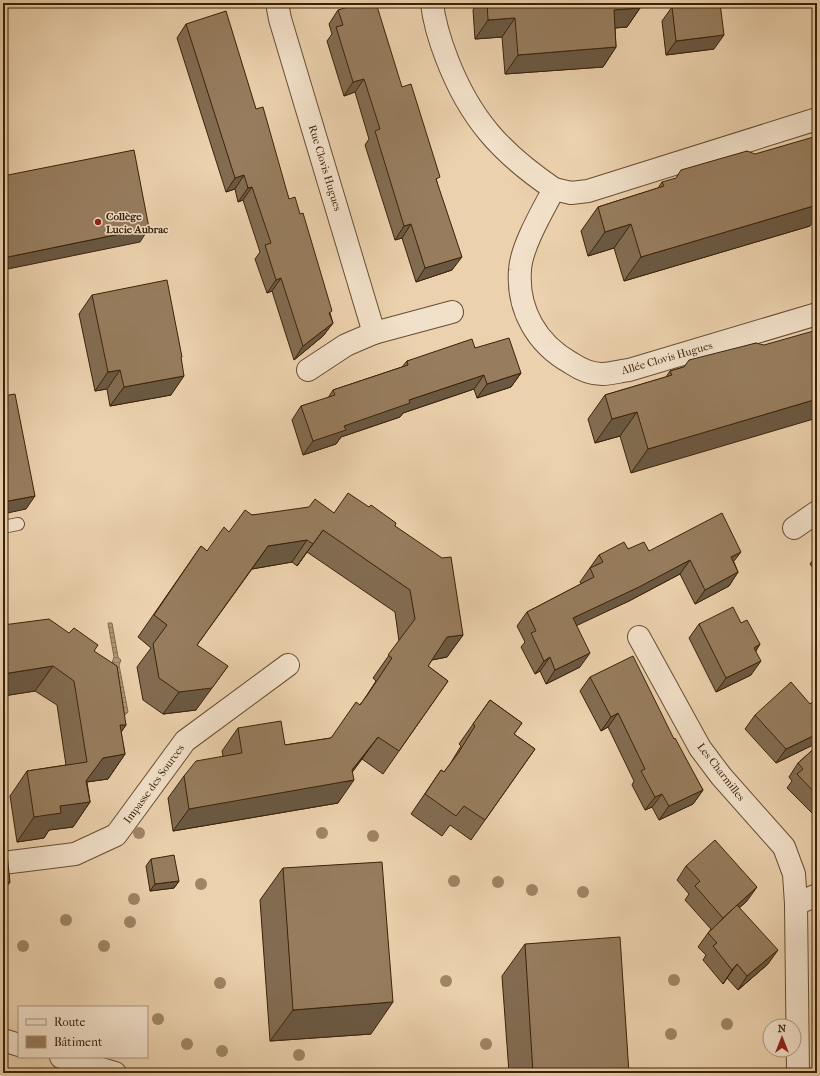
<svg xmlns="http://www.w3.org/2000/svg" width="820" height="1076" font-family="'IM FELL French Canon',serif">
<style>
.water{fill:url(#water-rules);stroke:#826849}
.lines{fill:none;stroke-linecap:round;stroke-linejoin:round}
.service-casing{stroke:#684e31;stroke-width:14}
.minor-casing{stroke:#684e31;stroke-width:24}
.service{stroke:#f2e1ca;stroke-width:12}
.minor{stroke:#f2e1ca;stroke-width:22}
.tree{fill:#9f8565}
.wall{fill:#826c51;stroke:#3c2208}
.shaded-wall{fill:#6a5842;stroke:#3c2208}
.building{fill:#977d5e;stroke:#3c2208}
.poi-dot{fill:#8f2418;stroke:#f2e1ca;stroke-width:1.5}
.labels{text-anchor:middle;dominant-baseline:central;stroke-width:3;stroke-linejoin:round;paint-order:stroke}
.street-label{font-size:11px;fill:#3c2208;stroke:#f2e1ca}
.poi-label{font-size:11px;font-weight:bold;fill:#3c2208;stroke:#f2e1ca;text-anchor:start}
</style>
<defs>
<pattern id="water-rules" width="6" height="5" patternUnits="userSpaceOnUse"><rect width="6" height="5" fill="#b09675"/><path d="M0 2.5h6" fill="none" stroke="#907a5e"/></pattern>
</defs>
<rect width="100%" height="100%" fill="#ebd1ad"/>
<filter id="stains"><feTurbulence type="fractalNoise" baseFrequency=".005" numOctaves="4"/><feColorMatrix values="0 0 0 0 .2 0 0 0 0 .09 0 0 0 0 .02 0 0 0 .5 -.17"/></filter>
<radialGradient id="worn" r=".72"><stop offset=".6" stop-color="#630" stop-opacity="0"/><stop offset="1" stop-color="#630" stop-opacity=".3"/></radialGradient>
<!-- water -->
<polygon class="water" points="108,623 112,623 118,657 121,660 119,665 128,712 125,715 122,713 112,663 114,657"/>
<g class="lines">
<!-- service casing -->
<g class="service-casing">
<polyline id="service" points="3,527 18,524"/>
</g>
<!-- minor casing -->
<g class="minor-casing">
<g id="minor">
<polyline points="277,3 280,19 374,333"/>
<path d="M 432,3 C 434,22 440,41 447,59 C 470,119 501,153 554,189 C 543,210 521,247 520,270 C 517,310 537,344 571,363 C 580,369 591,374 602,374 C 611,374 620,371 629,370 L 817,314"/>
<polyline points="554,189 571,193 588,191 817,119"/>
<polyline points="308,370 346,345 374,333 452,312"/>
<polyline points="794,528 817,512"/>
<polyline points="639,637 700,748 721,776 784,847 794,874 796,904 798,1073"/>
<polyline points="3,863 75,854 116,835 185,741 288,665"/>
<polyline points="796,904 817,895"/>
<polyline points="3,1040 19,1045"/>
<polyline points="61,1057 115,1073"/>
</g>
</g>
<!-- service -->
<use href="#service" class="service"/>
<!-- minor -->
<use href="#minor" class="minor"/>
</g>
<!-- trees -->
<g class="tree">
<circle cx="139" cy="833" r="6"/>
<circle cx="322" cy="833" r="6"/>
<circle cx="373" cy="836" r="6"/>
<circle cx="454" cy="881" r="6"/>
<circle cx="498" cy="882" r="6"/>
<circle cx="201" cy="884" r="6"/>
<circle cx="532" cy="890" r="6"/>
<circle cx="583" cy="892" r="6"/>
<circle cx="134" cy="899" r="6"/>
<circle cx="66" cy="920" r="6"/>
<circle cx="130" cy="922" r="6"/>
<circle cx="23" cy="946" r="6"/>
<circle cx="104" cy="946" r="6"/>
<circle cx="674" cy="980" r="6"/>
<circle cx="446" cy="981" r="6"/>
<circle cx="220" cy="983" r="6"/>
<circle cx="158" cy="1019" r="6"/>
<circle cx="727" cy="1024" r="6"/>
<circle cx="671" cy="1034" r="6"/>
<circle cx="187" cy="1044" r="6"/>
<circle cx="486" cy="1044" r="6"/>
<circle cx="222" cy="1051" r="6"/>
<circle cx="299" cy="1055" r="6"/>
</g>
<!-- wall -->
<g class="wall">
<polygon points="477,3 640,3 640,8 627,27 615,28 616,47 603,67 505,74 502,37 475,39 473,10"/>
<polygon points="672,7 714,49 666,55 662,21"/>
<polygon points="338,10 402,87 437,182 452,270 416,282 402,238 395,240 365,145 369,139 355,92 344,96 327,41 332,34 329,24"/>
<polygon points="186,24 256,109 289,199 300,214 333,323 323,336 294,360 272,291 267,293 255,259 260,252 243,200 238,202 235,189 226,192 177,38"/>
<polygon points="662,182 810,226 624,281 614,248 588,256 581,231 598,207 658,188"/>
<polygon points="92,295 181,359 171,395 110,406 107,389 95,391 79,314"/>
<polygon points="756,343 631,473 620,436 595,443 588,419 605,395 666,377 670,371 684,367"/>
<polygon points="475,348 521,373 511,387 477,398 474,389 403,413 400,417 341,437 336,444 303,455 292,420 301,406 328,398 333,390 402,367 407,361"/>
<polygon points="334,513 395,526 463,635 447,657 432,660 428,666 448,681 383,774 362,759 352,772 338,803 173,831 168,798 184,776 223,756 222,751 238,728 285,745 331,738 363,701 376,681 373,678 399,641 395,612 307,552 297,566 292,562 252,569 197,645 196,710 163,714 143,700 137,667 151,648 138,637 201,546 207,551 229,532 252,515"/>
<polygon points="628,549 649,551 734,562 738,572 729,586 695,604 680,574 629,601 576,625 580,667 546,684 540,671 535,674 521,647 525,642 517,626 527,612 581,584 580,582 599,555"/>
<polygon points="817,554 817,573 810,564"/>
<polygon points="741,623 760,644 756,651 751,675 716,692 689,638 699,624"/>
<polygon points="3,625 94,651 126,725 121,732 125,754 108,779 87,782 90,802 73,827 49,830 44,838 17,842 10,796 27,771 66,765 57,705 35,691 3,696"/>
<polygon points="590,677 674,739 703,790 693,804 659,820 652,807 645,810 632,785 634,781 608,727 601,731 580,691"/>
<polygon points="490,700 522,723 514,734 535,749 471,840 450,825 442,836 411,814 441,770 444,772 450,764 461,746 459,744"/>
<polygon points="817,700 817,743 776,763 745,729 755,715 810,704"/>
<polygon points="817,746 817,818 787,788 792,781 789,777 798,763"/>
<polygon points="151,859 179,881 174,888 150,891 146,866"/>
<polygon points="686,866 747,901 739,908 768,964 738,990 727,978 723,984 703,960 706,955 698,947 708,933 711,929 685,900 689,894 677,880"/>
<polygon points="283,868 371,1034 270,1041 260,900"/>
<polygon points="525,944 629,1073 509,1073 502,976"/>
</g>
<!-- shaded-wall -->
<g class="shaded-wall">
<polygon points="640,8 627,27 600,29 614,10"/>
<polygon points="515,18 502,37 475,39 488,20"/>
<polygon points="724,35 714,49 666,55 676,41"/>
<polygon points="616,47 603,67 505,74 518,55"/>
<polygon points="364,79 355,92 344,96 353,82"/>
<polygon points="244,175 235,189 226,192 235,178"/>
<polygon points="252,187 243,200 238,202 248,188"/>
<polygon points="817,205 817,216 810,226 624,281 641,257"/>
<polygon points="411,224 402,238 395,240 404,226"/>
<polygon points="631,224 614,248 588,256 605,232"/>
<polygon points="149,228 140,242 3,270 3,258"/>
<polygon points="462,257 452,270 416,282 425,268"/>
<polygon points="281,278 272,291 267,293 276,280"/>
<polygon points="333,323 323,336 294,360 303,346"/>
<polygon points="120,370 107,389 95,391 108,372"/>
<polygon points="521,373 511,387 477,398 487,384"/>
<polygon points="484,375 474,389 403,413 400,417 341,437 336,444 303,455 313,441 344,426 409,400"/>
<polygon points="184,376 171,395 110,406 124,387"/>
<polygon points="817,399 817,418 631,473 648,449"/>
<polygon points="637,412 620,436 595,443 612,419"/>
<polygon points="35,496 26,509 3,514 3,502"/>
<polygon points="323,530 307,552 297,566"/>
<polygon points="307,540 292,562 252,569 268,546"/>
<polygon points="741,552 731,565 731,557"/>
<polygon points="690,560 680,574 629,601 563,632 573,618"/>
<polygon points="738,572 729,586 695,604 705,590"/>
<polygon points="463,635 447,657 431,660 447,637"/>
<polygon points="760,644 751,658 754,648"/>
<polygon points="590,653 580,667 546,684 555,670"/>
<polygon points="550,657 540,671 535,674 544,661"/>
<polygon points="761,661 751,675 716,692 726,678"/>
<polygon points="53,666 35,691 3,696 3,674"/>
<polygon points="228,666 196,710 163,714 179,692"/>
<polygon points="618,713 608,727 601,731 611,717"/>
<polygon points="120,725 126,725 109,750"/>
<polygon points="817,734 817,743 776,763 786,749"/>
<polygon points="378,737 362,759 345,782 354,780 338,803 173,831 189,809 352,770"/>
<polygon points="125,754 108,779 86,782 90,802 73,827 49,830 44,838 17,842 34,817 60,806 103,758"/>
<polygon points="703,790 693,804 659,820 669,806"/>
<polygon points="662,794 652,807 645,810 655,797"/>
<polygon points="179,881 174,888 150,891 155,884"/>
<polygon points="10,882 3,892 3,883"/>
<polygon points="757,887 747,901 713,931 723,918"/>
<polygon points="778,950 768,964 738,990 747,976"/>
<polygon points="737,964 727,978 723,984 732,970"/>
<polygon points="393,1002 371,1034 270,1041 293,1010"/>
</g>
<!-- building -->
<g class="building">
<polygon points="361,3 376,3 402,87 411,84 440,177 436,179 462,257 425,268 411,224 404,226 375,131 380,129 364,79 353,82 336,27 343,25 338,10"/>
<polygon points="487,3 640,3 640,8 614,10 616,47 518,55 515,18 488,20"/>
<polygon points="707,3 720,3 724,35 676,41 672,7"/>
<polygon points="226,11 256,109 263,107 289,199 295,197 300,214 303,213 332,311 329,313 333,323 303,346 281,278 276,280 265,245 271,243 252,187 248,188 244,175 235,178 186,24"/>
<polygon points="817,136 817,163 816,164 817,168 817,205 641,257 631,224 605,232 598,207 664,186 662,182 676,178 681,170 747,151 755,154"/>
<polygon points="134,150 149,228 3,258 3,176"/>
<polygon points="167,280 182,357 181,357 184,376 124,387 120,370 108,372 92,295"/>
<polygon points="817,330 817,399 648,449 637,412 612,419 605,395 672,375 670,371 684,367 689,360 756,343 764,345"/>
<polygon points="509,338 521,373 487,384 484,375 409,400 410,403 344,426 346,430 313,441 301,406 335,395 333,390 408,365 407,361 472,339 475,348"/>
<polygon points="15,394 35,496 3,502 3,396"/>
<polygon points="348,493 369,507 371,505 396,523 395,526 442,558 451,557 463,635 447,637 428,666 448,681 399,751 378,737 352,770 354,780 189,809 184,776 196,761 242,753 238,728 281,721 285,745 331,738 356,702 360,705 368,694 392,658 388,655 415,619 410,590 323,530 313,544 307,540 268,546 197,645 228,666 212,688 179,692 159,678 153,644 167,625 154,615 201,546 207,551 224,527 229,532 245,510 252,515 309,507 315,499 334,513"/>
<polygon points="722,513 741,552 731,557 738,572 705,590 690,560 639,587 573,618 590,653 555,670 550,657 544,661 531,633 536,631 527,612 594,577 590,568 603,562 599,555 624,542 628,549 644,542 649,551"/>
<polygon points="733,607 741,623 747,620 760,644 754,648 761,661 726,678 699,624"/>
<polygon points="49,619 69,633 74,628 98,645 94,651 117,666 126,725 120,725 125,754 103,758 86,781 90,802 60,806 61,813 34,817 27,771 87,762 74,681 53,666 3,674 3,625"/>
<polygon points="633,656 674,739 675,738 703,790 669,806 662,794 655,797 641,771 645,769 618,713 611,717 590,677"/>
<polygon points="791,682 810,704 816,699 817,700 817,734 786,749 755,715"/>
<polygon points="490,700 522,723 514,734 535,749 485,820 464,806 456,816 425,794 441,770 444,772 459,752 475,726 473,724"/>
<polygon points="817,746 817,795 797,774 803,769 798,763"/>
<polygon points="715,840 757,887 723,918 695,886 700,881 686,866"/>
<polygon points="3,850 7,854 10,882 3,883"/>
<polygon points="174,855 179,881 155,884 151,859"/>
<polygon points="382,862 393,1002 293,1010 283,868"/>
<polygon points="737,905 778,950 747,976 737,964 732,970 713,946 717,943 708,933"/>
<polygon points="620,937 629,1073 533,1073 525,944"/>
</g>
<!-- markers -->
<circle class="poi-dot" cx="98" cy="222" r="4"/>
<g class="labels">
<!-- street labels -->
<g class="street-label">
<text transform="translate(325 168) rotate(73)">Rue Clovis Hugues</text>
<text transform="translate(667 358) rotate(-16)">Allée Clovis Hugues</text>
<text transform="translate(721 772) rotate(52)">Les Charmilles</text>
<text transform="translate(154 784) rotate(-54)">Impasse des Sources</text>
</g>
<!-- poi labels -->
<g class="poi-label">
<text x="106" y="216">Collège<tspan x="106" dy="13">Lucie Aubrac</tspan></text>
</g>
</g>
<!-- margin -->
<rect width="820" height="1076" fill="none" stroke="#ebd1ad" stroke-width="16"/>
<rect x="4" y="4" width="812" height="1068" fill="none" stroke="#3c2208" stroke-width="2"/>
<rect x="8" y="8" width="804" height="1060" fill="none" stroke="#3c2208"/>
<!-- legend -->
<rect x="18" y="1006" width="130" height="52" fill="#f2e1ca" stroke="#a9957c"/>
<rect x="26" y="1019" width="20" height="6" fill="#f2e1ca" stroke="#a9957c"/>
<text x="54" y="1026" font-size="12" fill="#3c2208">Route</text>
<rect x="26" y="1036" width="20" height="12" fill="#977d5e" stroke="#a9957c"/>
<text x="54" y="1046" font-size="12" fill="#3c2208">Bâtiment</text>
<!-- north arrow -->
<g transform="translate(782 1038)"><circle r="19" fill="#f2e1ca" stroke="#a9957c"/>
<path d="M0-3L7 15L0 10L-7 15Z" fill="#8f2418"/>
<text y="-6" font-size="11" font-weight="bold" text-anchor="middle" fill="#3c2208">N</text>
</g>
<rect width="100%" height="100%" filter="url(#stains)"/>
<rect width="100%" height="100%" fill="url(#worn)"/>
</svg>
